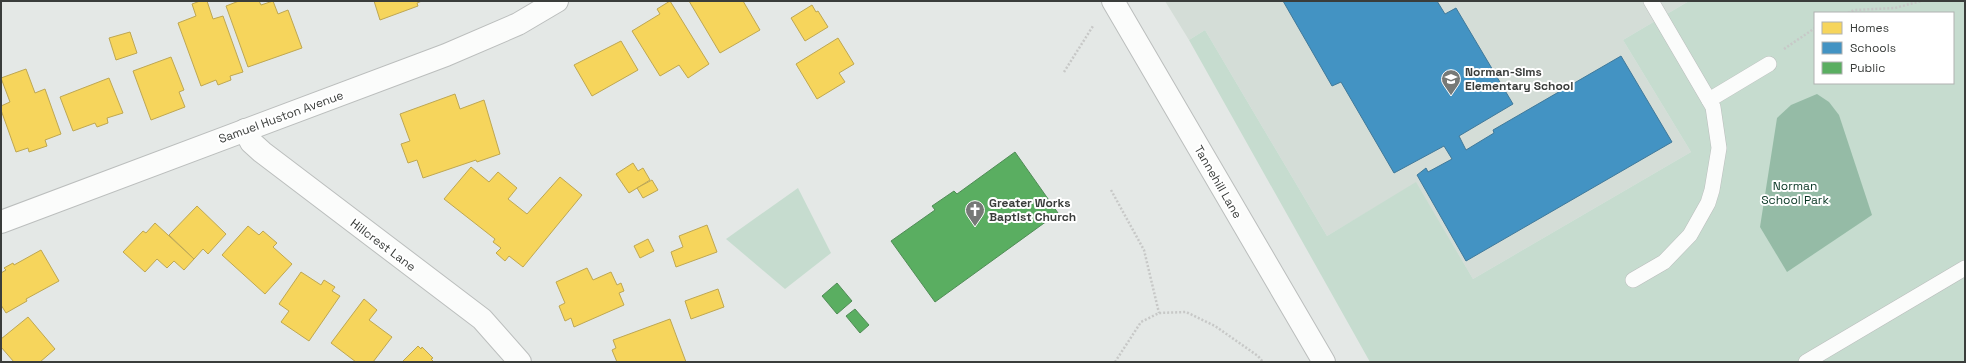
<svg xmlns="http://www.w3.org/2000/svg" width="1966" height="363" font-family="'Space Grotesk',sans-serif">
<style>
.built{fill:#d4ddd7}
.green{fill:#c6dccf;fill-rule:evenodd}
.water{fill:#95bba6}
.homes{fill:#f6d55c;stroke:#bea752}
.schools{fill:#4393c3;stroke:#40799a}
.public{fill:#5aae61;stroke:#508c56}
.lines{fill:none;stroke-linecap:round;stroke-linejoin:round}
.lane-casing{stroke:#bbbebd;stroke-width:16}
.street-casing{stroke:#bbbebd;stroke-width:24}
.path{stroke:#c7c8c7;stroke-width:2.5;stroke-dasharray:2 2;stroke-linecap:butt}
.lane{stroke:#fbfcfb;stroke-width:15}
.street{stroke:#fbfcfb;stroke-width:22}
.labels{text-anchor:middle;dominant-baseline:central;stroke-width:4;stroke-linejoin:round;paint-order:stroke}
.poi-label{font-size:12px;font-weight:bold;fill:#3a3d3b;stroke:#fff;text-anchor:start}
.street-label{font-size:12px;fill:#3a3d3b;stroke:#fff}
.park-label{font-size:12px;fill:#073522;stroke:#fff}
</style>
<rect width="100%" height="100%" fill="#e4e8e6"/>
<!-- built -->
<polygon class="built" points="1165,1 1689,1 1623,40 1691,152 1473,279 1416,183 1327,236 1205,30 1189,40"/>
<!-- green -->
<g class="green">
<path d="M 1689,1 L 1965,1 L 1965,362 L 1370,362 L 1189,40 L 1205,30 L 1327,236 L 1416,182 L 1473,279 L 1691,152 L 1623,40 ZM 1815,13 L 1953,13 L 1953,83 L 1815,83 Z"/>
<polygon points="798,188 831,253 785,289 726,239"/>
</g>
<!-- water -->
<polygon class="water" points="1817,94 1829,102 1839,115 1872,215 1787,272 1760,227 1777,118 1791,105"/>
<!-- homes -->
<g class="homes">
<polygon points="200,1 207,1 213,19 223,16 243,72 230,76 231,80 218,85 216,80 201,86 178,23 196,16 192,4"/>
<polygon points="239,1 259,1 261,5 273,1 278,14 288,10 302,48 248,67 226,6"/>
<polygon points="374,1 422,1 417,3 418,6 380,20"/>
<polygon points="670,1 709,64 688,78 679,65 660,76 632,31 660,14 657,9"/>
<polygon points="689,1 743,1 760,30 720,53"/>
<polygon points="812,5 816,12 818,11 828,27 805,41 791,18"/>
<polygon points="130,32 137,53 116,60 109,38"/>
<polygon points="838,38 854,64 839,73 845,82 817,99 796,64"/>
<polygon points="621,41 638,70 592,96 574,65"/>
<polygon points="171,57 184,90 179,92 185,107 151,120 133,71"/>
<polygon points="26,69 35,93 45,89 61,134 45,140 47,146 29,152 28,148 16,152 1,110 1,106 10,102 1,78"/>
<polygon points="109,78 123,113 107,118 108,123 97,127 95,123 73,131 60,97"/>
<polygon points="455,94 460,109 484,100 500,154 477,162 476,160 423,178 417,160 408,163 401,144 410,141 400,114"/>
<polygon points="633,163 638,171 643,168 650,180 629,193 616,174"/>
<polygon points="471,167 489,182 498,172 517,188 508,199 527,214 560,177 582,195 523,267 509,256 505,261 496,253 501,248 493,242 495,239 444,199"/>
<polygon points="652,180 658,190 643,198 637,188"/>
<polygon points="197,206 226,234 208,254 203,249 194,259 169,235"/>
<polygon points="155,223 194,259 184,270 174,261 167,268 157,259 145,272 123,252 143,231 146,233"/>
<polygon points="707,225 717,252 676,267 671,252 683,247 679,236"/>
<polygon points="248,226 259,235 263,231 277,243 273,247 292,264 265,294 222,255"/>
<polygon points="648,239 654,251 640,258 634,246"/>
<polygon points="41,250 59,281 26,299 27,301 6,313 1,305 1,273 6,270 4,268 13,263 14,265"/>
<polygon points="587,268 593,280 611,272 617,285 621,283 624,291 619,293 624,305 574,327 571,318 565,321 559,306 565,303 556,282"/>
<polygon points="301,272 321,285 324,280 335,287 332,291 340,296 309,341 281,322 289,311 279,304"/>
<polygon points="718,289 724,307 691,319 685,301"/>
<polygon points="364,299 377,310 369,320 392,337 373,362 356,362 331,343"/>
<polygon points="28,317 55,349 40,362 14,362 1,347 1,339"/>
<polygon points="670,319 686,362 617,362 612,350 616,348 613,340"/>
<polygon points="418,346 421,349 422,347 433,358 431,359 434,362 402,362"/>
</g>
<!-- schools -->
<polygon class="schools" points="1283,1 1437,1 1445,14 1456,8 1513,104 1459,136 1466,150 1494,133 1493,130 1621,56 1672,142 1466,261 1417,175 1426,168 1428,172 1452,159 1444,146 1394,173 1341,82 1332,86"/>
<!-- public -->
<g class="public">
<polygon points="1015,152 1058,213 935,302 891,241 935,210 932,206 954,191 957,194"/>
<polygon points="837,283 852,301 837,314 822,296"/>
<polygon points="855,309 869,325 860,333 846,316"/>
</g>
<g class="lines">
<!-- lane casing -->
<g class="lane-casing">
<g id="lane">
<polyline points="1709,100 1769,64"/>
<polyline points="1633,280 1664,262 1690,235 1708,203 1712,190 1719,148 1713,107 1651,1"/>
<polyline points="1806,362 1965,268"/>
</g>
</g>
<!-- street casing -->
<g class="street-casing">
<g id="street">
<polyline points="1113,1 1324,362"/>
<polyline points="245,130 251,142 262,152 482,319 520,362"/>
<polyline points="1,222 446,55 518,24 557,1"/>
</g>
</g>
<!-- path -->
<g class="path">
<polyline points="1848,13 1854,10 1895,8 1921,1"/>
<polyline points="1784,49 1815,28"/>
<polyline points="1064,72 1093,26"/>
<polyline points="1111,190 1144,250 1159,313"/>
<polyline points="1115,362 1141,322 1159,313 1186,312 1215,326 1258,356 1263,362"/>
</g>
<!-- lane -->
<use href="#lane" class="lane"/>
<!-- street -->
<use href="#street" class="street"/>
</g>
<!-- icons -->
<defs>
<g id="school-pin" transform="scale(1)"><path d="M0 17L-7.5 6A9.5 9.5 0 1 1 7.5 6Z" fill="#767977" stroke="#fff"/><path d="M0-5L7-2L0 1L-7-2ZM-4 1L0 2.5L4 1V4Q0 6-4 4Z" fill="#fff"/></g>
<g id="church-pin" transform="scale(1)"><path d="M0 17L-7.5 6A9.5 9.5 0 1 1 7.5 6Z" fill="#767977" stroke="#fff"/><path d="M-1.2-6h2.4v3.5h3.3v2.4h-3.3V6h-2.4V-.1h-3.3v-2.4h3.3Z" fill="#fff"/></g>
</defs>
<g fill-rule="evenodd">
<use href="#school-pin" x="1451" y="79"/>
<use href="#church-pin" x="975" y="210"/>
</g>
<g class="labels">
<!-- poi labels -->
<g class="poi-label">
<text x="1465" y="72">Norman-Sims<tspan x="1465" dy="14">Elementary School</tspan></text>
<text x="989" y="203">Greater Works<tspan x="989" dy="14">Baptist Church</tspan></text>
</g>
<!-- street labels -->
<g class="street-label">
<text transform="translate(281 117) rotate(-20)">Samuel Huston Avenue</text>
<text transform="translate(1218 182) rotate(60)">Tannehill Lane</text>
<text transform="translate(383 245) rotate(37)">Hillcrest Lane</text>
</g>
<!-- park labels -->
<g class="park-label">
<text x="1795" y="186">Norman<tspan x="1795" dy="14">School Park</tspan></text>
</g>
</g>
<!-- border -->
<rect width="1966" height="363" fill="none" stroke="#3a3d3b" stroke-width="4"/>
<!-- legend -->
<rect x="1814" y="12" width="140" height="72" fill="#ffffff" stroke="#b0b1b1"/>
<rect x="1822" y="22" width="20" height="12" fill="#f6d55c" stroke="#b0b1b1"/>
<text x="1850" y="32" font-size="12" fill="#3a3d3b">Homes</text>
<rect x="1822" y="42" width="20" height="12" fill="#4393c3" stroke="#b0b1b1"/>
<text x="1850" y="52" font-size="12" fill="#3a3d3b">Schools</text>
<rect x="1822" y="62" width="20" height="12" fill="#5aae61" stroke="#b0b1b1"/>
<text x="1850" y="72" font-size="12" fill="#3a3d3b">Public</text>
</svg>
